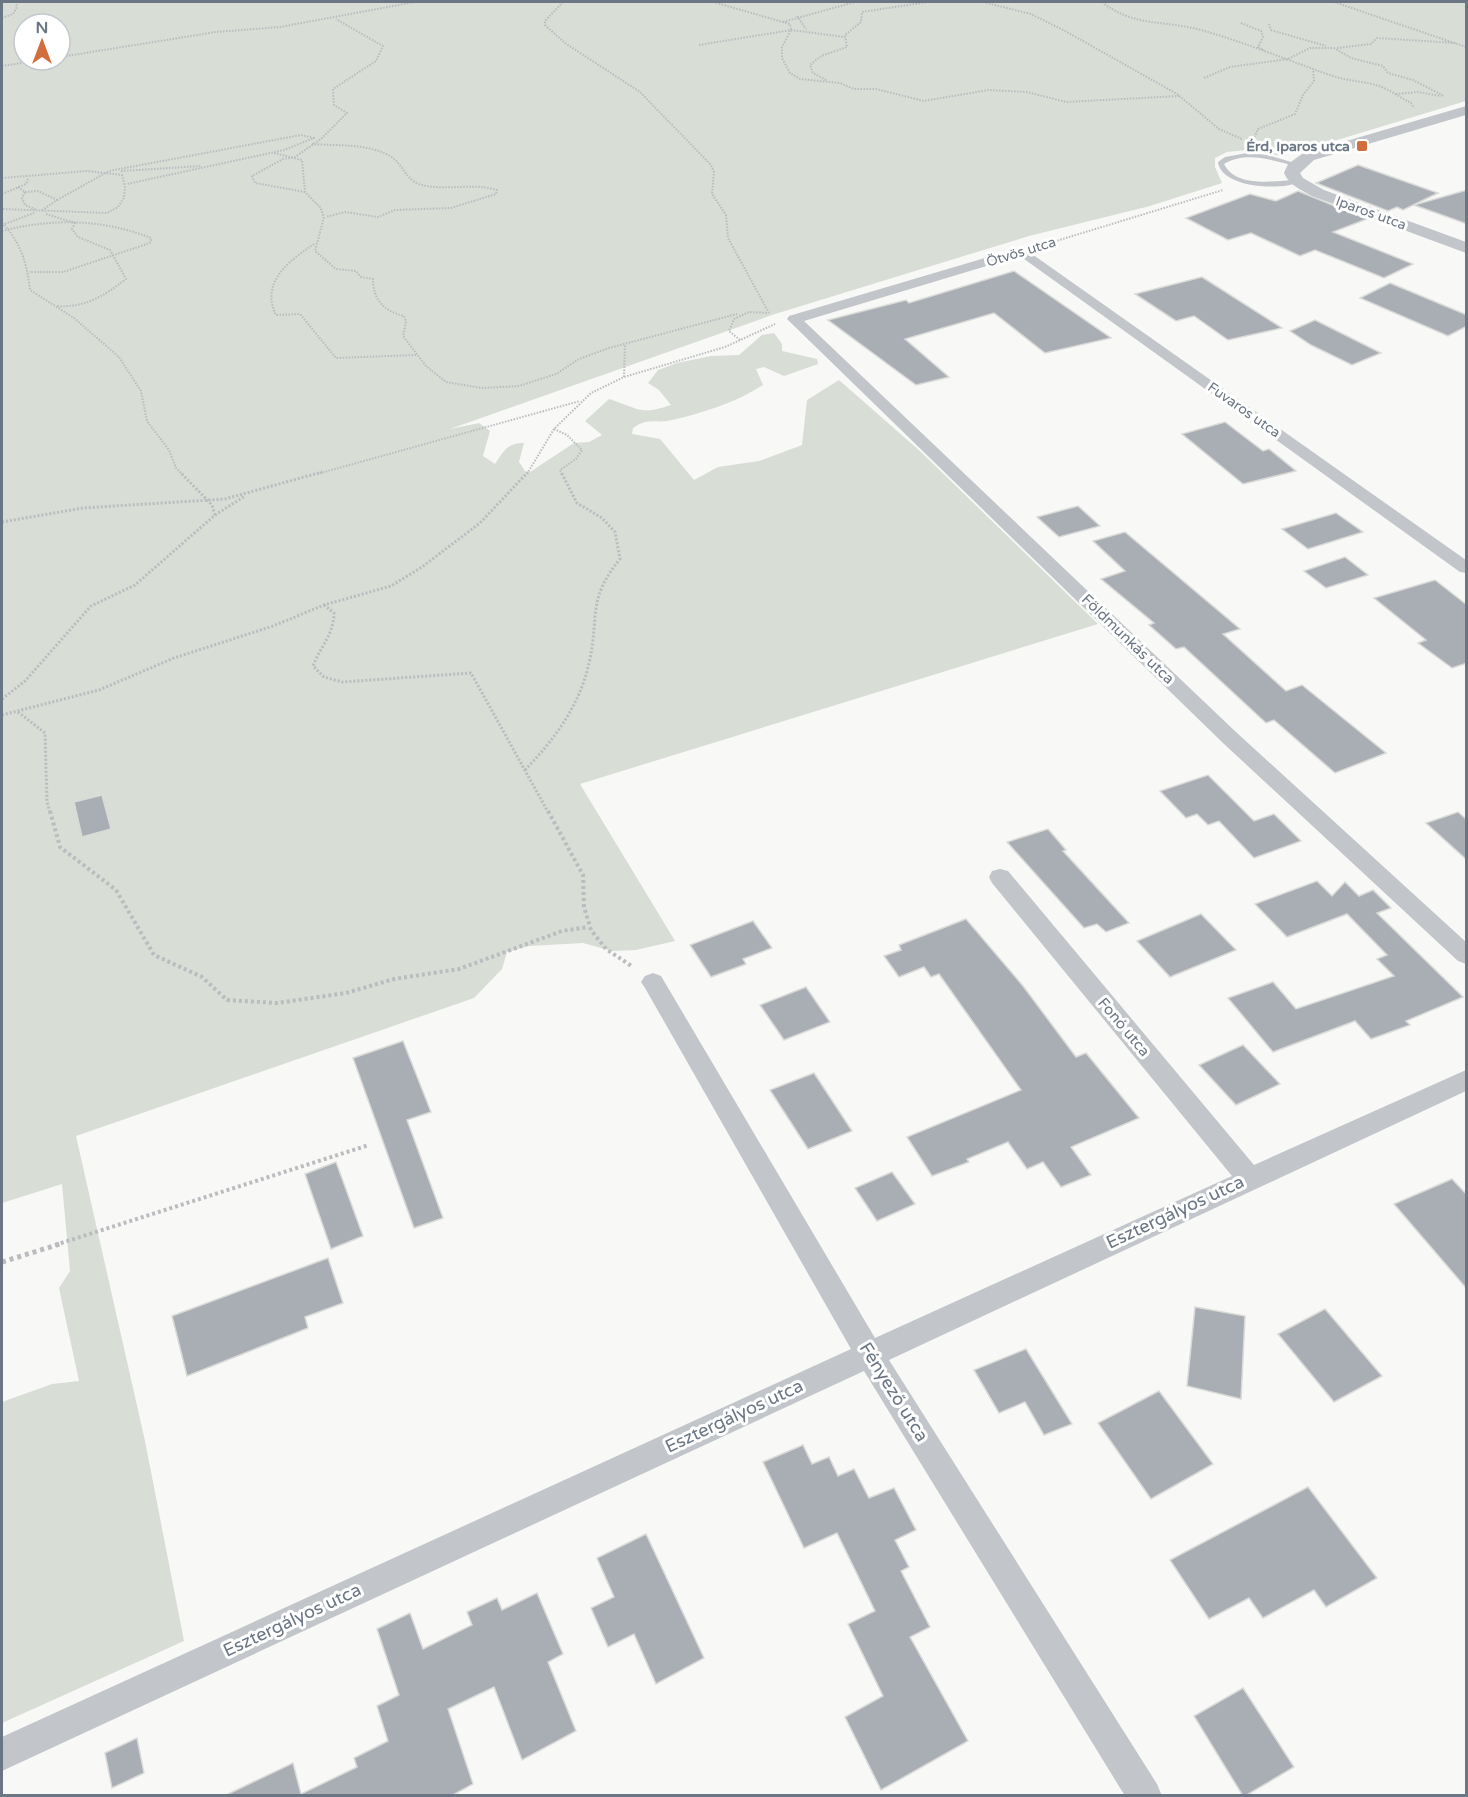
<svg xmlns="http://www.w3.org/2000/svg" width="1468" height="1797" font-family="'Varela Round',sans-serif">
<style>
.green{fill:#d8ddd6;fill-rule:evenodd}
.building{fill:#a8aeb4;stroke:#dadad8;stroke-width:1.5}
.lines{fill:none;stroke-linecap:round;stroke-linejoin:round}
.path-far3{stroke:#babcbf;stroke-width:2;stroke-dasharray:1.5 1.5;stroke-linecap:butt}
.path-far2{stroke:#babcbf;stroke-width:3;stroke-dasharray:2 2;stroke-linecap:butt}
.path-far1{stroke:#babcbf;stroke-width:4;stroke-dasharray:3 3;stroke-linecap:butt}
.path{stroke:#babcbf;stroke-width:5;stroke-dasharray:4 4;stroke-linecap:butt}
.service{fill:#c2c5c9;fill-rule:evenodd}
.minor{fill:#c2c5c9;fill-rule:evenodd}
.tertiary{fill:#c2c5c9;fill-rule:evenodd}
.poi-dot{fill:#d26d3d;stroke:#fff;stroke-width:2}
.labels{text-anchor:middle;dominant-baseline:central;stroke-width:6;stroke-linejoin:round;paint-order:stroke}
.far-poi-label{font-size:14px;font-weight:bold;fill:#6b7684;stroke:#fff;text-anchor:end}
.far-street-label{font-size:14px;fill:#6b7684;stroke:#fff}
.street-label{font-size:15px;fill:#6b7684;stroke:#fff}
.near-street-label{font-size:18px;fill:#6b7684;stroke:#fff}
</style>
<rect width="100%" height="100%" fill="#f8f8f6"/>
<!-- green -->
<path class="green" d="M 2,2 L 1466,2 L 1466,101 L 1314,147 L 1306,146 L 1282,156 L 1247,150 L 1227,152 L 1215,158 L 1215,167 L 1222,183 L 1150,206 L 1029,236 L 775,314 L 450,429 L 479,423 L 490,431 L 483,456 L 495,464 C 503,452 508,442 524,443 L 519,462 L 527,474 L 574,443 L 589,442 L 602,435 L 585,421 L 609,399 C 638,408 639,416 671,405 L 659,390 L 648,383 L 658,370 L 677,363 L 711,356 L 739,355 L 762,335 L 774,333 L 782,344 L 782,351 L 817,359 L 818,364 L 784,376 L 764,367 L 756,369 L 763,385 C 737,402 703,413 672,420 C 655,424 649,417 633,428 L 632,434 L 660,439 L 694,480 L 718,467 L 759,461 L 802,445 L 807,400 L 839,380 L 921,452 L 1098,624 L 580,784 L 675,941 L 636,950 L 612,951 L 583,943 L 529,946 L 507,952 L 502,969 L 474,998 L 76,1136 L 145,1441 L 184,1641 L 2,1723 L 2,1402 L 52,1384 L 79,1381 L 59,1288 L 70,1271 L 62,1184 L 2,1203 ZM 24,24 L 60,24 L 60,60 L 24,60 Z"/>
<!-- building -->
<g class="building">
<polygon points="1358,165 1438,193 1403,210 1397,207 1388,211 1316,183"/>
<polygon points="1467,190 1467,224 1414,205"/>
<polygon points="1298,191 1367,219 1333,232 1413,264 1384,278 1315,250 1300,256 1251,233 1228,240 1186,218 1250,194 1276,201"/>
<polygon points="1014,271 1111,338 1045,353 994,313 905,339 949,377 916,385 828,320 906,300 909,303"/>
<polygon points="1202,277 1282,328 1228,340 1194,316 1176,321 1135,294"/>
<polygon points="1390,283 1467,315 1467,326 1448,336 1360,298"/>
<polygon points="1315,320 1381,353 1352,365 1311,345 1290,331"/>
<polygon points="1225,422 1263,451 1269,449 1296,471 1243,484 1182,434"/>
<polygon points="1078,506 1100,526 1059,537 1037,517"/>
<polygon points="1336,513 1363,532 1308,549 1282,529"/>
<polygon points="1125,532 1240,629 1223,634 1286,691 1302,685 1386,753 1335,773 1274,720 1266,723 1184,647 1176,649 1149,625 1154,623 1101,579 1125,571 1093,541"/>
<polygon points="1345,557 1368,575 1326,588 1304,571"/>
<polygon points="1435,580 1467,605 1467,663 1452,668 1418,643 1426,640 1374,598"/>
<polygon points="1208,775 1254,821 1274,814 1301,841 1254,858 1219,821 1208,825 1197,814 1186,818 1160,791"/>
<polygon points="102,795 111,829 82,837 74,802"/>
<polygon points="1458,812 1467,820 1467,860 1426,823"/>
<polygon points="1048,829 1066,850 1063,851 1129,923 1106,932 1097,924 1084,928 1007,842"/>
<polygon points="1317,881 1332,896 1345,882 1359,896 1373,890 1391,908 1377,913 1463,997 1406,1021 1410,1025 1371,1039 1355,1021 1273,1052 1228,998 1273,982 1296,1009 1394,976 1377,959 1387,955 1347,914 1287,937 1255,904"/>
<polygon points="1201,914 1236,950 1170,977 1137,941"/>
<polygon points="966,919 1023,986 1076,1057 1086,1053 1139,1118 1071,1147 1091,1175 1061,1187 1043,1162 1027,1169 1008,1142 967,1159 969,1162 932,1176 907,1137 1021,1090 939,974 931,977 924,967 899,977 884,956 901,950 899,945"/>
<polygon points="753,921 772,948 743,959 746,964 711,977 690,945"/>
<polygon points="806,987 830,1022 784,1040 760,1005"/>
<polygon points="403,1041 431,1112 407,1120 443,1218 414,1228 353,1058"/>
<polygon points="1243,1045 1280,1084 1236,1105 1199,1065"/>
<polygon points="814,1073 852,1131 808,1149 770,1090"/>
<polygon points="336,1162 363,1236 331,1249 305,1174"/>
<polygon points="892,1172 915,1204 877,1221 855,1188"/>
<polygon points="1452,1179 1467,1195 1467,1289 1394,1204"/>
<polygon points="328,1258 343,1303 305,1317 308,1328 187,1376 172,1316"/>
<polygon points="1195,1307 1245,1316 1241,1399 1187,1386"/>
<polygon points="1325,1309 1382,1376 1334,1402 1278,1334"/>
<polygon points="1026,1349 1072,1424 1044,1435 1025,1402 999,1413 974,1370"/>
<polygon points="1159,1391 1213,1464 1151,1499 1098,1423"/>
<polygon points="803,1445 812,1464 829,1457 838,1476 854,1469 869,1498 894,1488 916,1530 895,1540 909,1567 901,1571 930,1627 910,1637 968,1741 881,1790 845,1717 883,1696 848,1624 875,1611 837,1533 804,1548 763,1462"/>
<polygon points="1308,1487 1377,1578 1326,1607 1314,1590 1263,1618 1249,1598 1209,1619 1170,1560"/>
<polygon points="646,1534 704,1658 656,1684 634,1634 608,1647 591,1608 614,1597 597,1558"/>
<polygon points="537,1593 563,1654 548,1662 576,1731 522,1760 494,1687 448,1709 473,1784 451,1796 224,1796 293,1763 301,1794 357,1767 354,1758 388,1741 377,1706 399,1695 377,1629 410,1613 423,1649 472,1625 467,1612 497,1598 502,1610"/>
<polygon points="1243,1688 1294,1767 1245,1796 1243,1796 1194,1716"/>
<polygon points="137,1738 144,1773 112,1788 105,1753"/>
</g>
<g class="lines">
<!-- path-far3 -->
<g class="path-far3">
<polyline points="563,2 545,21 545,25 565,43 640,92 711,165 714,172 712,194 726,215 728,238 769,313"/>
<polyline points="713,2 790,24 791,30 782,47 782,58 790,73 800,79 840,83 854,89 876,89 924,101 988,90 1027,92 1066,102 1179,96"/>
<polyline points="983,2 1031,14 1067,32 1177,94 1219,129 1242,139"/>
<path d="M 1102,2 C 1133,27 1164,20 1201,30 C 1244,42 1287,60 1330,75 C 1346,81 1363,81 1379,86 C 1390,90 1401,98 1411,103 L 1414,108"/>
<polyline points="1334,2 1466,47"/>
<polyline points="797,16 806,29"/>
<polyline points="2,18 13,14 17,7 16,2"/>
<polyline points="783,22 855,2"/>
<polyline points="1241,23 1261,31 1263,37 1258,47 1264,50"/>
<polyline points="1269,24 1271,30 1326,46"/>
<polyline points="699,45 791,30 845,37"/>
<polyline points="1337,48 1371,44 1377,38 1456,43"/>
<polyline points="60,57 216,32 280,27 415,2"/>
<polyline points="2,66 41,60"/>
<polyline points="1204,78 1230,67 1288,59 1310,48 1334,48 1351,58 1383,66 1388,73 1413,80 1444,96"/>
<polyline points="826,80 813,73 810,65 821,56 847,47 845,35 861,22 862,12 928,2"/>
<polyline points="1396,94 1418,92 1441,96"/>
<polyline points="1253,140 1258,129 1295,114 1303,95 1314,81 1313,69"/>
<path d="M 312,144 C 337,146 372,143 393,158 C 403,166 406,179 419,184 C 444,192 471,182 497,190 L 496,194 L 451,208 L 395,210 L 378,217 L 345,212 L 326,217"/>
<path d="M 274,153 L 302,160 L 305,192 L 320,207 L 324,217 L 315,251 L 336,269 L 356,271 L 361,277 L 373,279 C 373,300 384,311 404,316 L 406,322 L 403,336 L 426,366 L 446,382 L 482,388 L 519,386 L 556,374 L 579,359 L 609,348 L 737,314"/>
<polyline points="121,171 201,166"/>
<polyline points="2,178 87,171 122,175 125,187 124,198 118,207 107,213 2,209"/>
<polyline points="18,187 25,192 22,198 25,205 37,210"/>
<polyline points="25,192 38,191 57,200 41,211"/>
<polyline points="305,192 255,183 252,176 283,159 295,157 321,139 347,113 334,105 333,89 376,61 383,46 336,19"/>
<polyline points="2,194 26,184 28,179"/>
<polyline points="57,200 109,171 301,135 314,138 284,150 127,184"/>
<path d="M 46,214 L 75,223 L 72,229 L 78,237 L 110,250 L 126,279 C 104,296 85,308 56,306"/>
<path d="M 2,223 C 21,242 27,264 30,290 L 74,318 L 119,357 L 141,391 L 147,421 L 169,450 L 176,468 L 182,474"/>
<polyline points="2,225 34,213"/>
<path d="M 2,231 C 52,218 103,219 151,238 L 151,242 L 144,245 L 63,272 L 29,272"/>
<path d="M 314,244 C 289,261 260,282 276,315 L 300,314 L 336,358 L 416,355"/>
<polyline points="1043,245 1223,190"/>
<polyline points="740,340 729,331 734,319 749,312 768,313"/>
<polyline points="624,377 625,344"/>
<polyline points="554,429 567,435 582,450 576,459 560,470 562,474"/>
<polyline points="317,474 580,401"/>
<polyline points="527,474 554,429 591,393 624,377 725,347 775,324"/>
</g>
<!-- path-far2 -->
<g class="path-far2">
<polyline points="215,515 245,496"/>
<polyline points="2,522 83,508 225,499 322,472"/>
<path d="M 324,605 L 334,613 C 334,634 320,647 313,666 L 324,677 L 342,682 L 471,673 L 548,812"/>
<polyline points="2,699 25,681 91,606 135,585 215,515 212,505 180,472"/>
<polyline points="18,712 45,733 47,802 50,812"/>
<polyline points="2,715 99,690 174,658 273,626 324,605 391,586 422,567 480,523 528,472"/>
<path d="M 525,770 C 554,740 580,705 589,663 C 600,616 586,601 620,559 L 615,532 L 602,518 L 577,503 L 561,472"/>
</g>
<!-- path-far1 -->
<g class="path-far1">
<polyline points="50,811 60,847 116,890 154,955 202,977 227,1000 277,1003 346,993 394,979 459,969 562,931 588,927"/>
<polyline points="548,811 583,875 584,907 591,930 606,949 633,967"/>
<polyline points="55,1245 369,1145"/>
</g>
<!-- path -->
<polyline class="path" points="2,1262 60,1244"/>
<!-- service -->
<path class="service" d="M 1247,153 L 1267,155 L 1298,164 L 1295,166 C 1272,160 1246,151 1224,164 C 1236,188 1273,181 1296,180 L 1299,182 C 1281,191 1221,188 1218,162 L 1225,157 Z"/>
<!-- minor -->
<g class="minor">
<polygon points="1022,247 1466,560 1466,573 1460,572 1020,256 804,321 1237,733 1466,942 1466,964 1458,961 1223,743 787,319 789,316"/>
<polygon points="1000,869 1008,871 1254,1165 1466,1070 1466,1091 889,1360 1157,1784 1162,1796 1125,1796 864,1371 2,1771 2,1737 851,1349 645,988 641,982 645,976 653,973 661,976 875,1338 1232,1176 992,883 989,877 992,871"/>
</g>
<!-- tertiary -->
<path class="tertiary" d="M 1466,106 L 1466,115 L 1314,160 L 1300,173 L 1303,178 L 1324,190 L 1466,242 L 1466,253 L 1312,196 C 1301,190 1289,185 1284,173 L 1288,164 L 1302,154 Z"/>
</g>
<!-- markers -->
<rect class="poi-dot" x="1356" y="140" width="12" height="12" rx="3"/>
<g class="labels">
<!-- far-poi labels -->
<g class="far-poi-label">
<text x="1350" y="146">Érd, Iparos utca</text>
</g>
<!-- far-street labels -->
<g class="far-street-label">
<text transform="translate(1371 213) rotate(20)">Iparos utca</text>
<text transform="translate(1021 252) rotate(-17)">Ötvös utca</text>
<text transform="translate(1244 410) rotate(35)">Fuvaros utca</text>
</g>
<!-- street labels -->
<g class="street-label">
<text transform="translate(1128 639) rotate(44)">Földmunkás utca</text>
<text transform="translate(1124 1027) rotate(50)">Fonó utca</text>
</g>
<!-- near-street labels -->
<g class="near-street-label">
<text transform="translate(1175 1212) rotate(-25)">Esztergályos utca</text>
<text transform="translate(894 1392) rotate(58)">Fényező utca</text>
<text transform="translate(734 1416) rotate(-25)">Esztergályos utca</text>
<text transform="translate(292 1620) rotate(-25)">Esztergályos utca</text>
</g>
</g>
<!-- border -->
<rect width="1468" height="1797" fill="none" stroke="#6b7684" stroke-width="6"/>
<!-- north arrow -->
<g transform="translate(42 42)"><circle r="28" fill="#ffffff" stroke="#c4c8ce" stroke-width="1.5"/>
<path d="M0-4.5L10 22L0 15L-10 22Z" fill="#d26d3d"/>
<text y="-9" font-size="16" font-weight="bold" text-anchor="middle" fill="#6b7684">N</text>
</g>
</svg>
